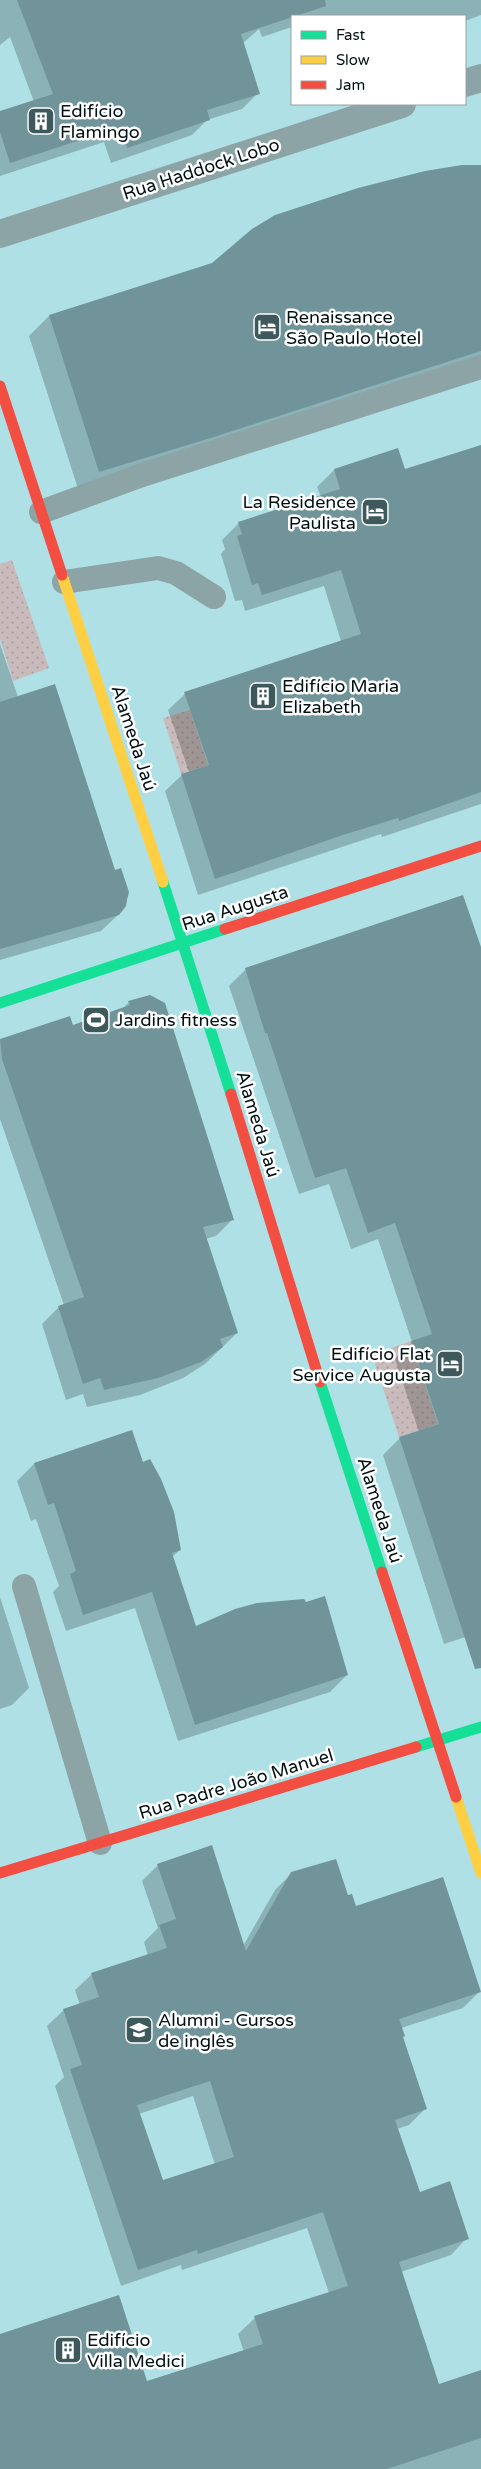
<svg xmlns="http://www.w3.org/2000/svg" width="481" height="2469" font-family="'Varela Round',sans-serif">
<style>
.garden{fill:url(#garden-dots)}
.shadow{fill:#0003;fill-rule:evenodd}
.building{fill:#71949a;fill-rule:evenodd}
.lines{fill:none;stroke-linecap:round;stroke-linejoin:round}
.lane{stroke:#8ca4a5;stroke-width:24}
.street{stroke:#8ca4a5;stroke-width:28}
.fast{stroke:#16e098;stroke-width:11}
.slow{stroke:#ffcf43;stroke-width:11}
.jam{stroke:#f24e42;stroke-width:11}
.labels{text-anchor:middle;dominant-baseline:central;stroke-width:5;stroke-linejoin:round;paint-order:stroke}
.poi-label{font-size:18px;fill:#001113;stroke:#fff;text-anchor:start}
.street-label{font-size:18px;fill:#001113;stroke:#fff}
</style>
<defs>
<pattern id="garden-dots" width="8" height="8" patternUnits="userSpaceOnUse" patternTransform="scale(1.25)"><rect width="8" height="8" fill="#c9bbbb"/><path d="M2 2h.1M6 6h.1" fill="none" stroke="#aba0a0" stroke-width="1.8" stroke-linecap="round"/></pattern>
</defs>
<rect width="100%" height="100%" fill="#aee0e5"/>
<!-- garden -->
<g class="garden">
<polygon points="12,560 49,668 13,681 0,639 0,564"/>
<polygon points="190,710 208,765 181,774 163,718"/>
<polygon points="411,1341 438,1424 399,1437 372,1355"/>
</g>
<!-- shadow -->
<g class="shadow">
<polygon points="0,0 481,0 481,15 465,21 465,16 292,16 292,27 262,37 259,29 242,44 258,93 242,109 207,120 192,135 111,163 104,142 0,176 0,113 34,102 10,37 0,45"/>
<polygon points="481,167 481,364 79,492 29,336 49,316 213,264"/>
<polygon points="481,446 481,804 382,837 381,834 198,895 165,791 182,775 189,772 168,710 185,694 341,641 324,586 245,611 242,600 235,601 221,554 225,549 222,540 239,523 321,497 317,487 334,470 398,450 404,470"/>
<polygon points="0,644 18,697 118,915 101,931 0,960"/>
<polygon points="481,951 481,1632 444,1644 383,1455 400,1438 419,1432 395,1359 412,1342 378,1239 351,1249 329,1184 299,1194 229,986 246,969"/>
<polygon points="129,1002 233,1219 216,1236 205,1239 237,1333 205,1364 183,1378 140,1395 87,1407 83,1394 66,1400 42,1324 59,1307 64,1305 0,1119 0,1040 69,1017 72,1027 122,1009"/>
<polygon points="34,1464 142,1464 180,1550 172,1557 196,1628 347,1675 330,1692 178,1741 135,1608 66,1631 53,1592 59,1586 36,1519 31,1521 17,1481"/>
<polygon points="0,1597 29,1688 12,1705 0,1709"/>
<path d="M 158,1865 L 243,1946 L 275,1890 L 291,1874 L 347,1897 L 355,1907 L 479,1992 L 463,2008 L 401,2028 L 402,2038 L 425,2109 L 409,2125 L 397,2129 L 419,2193 L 467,2238 L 451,2255 L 401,2272 L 438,2386 L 481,2378 L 481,2469 L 0,2469 L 0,2335 L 146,2383 L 244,2352 L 238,2334 L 255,2318 L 329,2293 L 307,2228 L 182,2270 L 181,2265 L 121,2286 L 55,2086 L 64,2077 L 47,2026 L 64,2010 L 80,2005 L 75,1990 L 92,1974 L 148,1956 L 144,1942 L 158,1928 L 142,1881 ZM 193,2096 L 215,2165 L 162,2182 L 139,2114 Z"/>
</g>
<!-- building -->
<g class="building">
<polygon points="17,0 325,0 326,6 241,34 260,94 207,110 210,120 127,148 120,127 10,163 0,132 0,111 53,94"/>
<polygon points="462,165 481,165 481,351 214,437 99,472 49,315 212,263 252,229 275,215 358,188 425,171"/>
<polygon points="481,445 481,792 399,821 398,818 343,835 215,879 181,774 209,765 184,692 361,634 341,570 262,595 258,583 252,585 237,536 242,534 238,522 340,489 334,469 398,448 405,469"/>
<polygon points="55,684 115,870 121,868 129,892 127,900 126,906 119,915 0,949 0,702"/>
<polygon points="463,895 481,947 481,1668 475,1669 399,1437 439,1424 411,1341 432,1334 395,1223 368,1233 346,1168 315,1178 267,1033 265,1033 245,968"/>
<polygon points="150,995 165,1003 234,1220 203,1227 238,1333 220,1339 223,1347 201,1362 158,1378 104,1390 100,1378 83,1384 58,1306 84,1297 2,1059 0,1039 70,1016 73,1025 130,1005 128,1001"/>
<polygon points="132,1430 143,1462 150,1459 161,1479 174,1512 181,1550 172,1553 196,1626 235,1609 257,1603 304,1599 306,1602 325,1596 348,1675 195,1725 152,1592 83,1615 70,1574 76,1571 54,1503 48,1505 34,1463"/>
<path d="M 212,1845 L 246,1951 L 291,1872 L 336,1859 L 348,1895 L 352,1894 L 356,1906 L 443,1877 L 481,1992 L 399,2019 L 405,2036 L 403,2037 L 427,2109 L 395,2120 L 420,2192 L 450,2181 L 469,2239 L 399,2262 L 439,2384 L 481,2370 L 481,2438 L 387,2469 L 0,2469 L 0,2334 L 119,2295 L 147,2381 L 263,2344 L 254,2316 L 348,2286 L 323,2212 L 198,2254 L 197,2250 L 138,2270 L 70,2069 L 82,2065 L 63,2009 L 99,1997 L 91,1973 L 167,1948 L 159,1925 L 176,1919 L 157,1864 ZM 210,2081 L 234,2157 L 163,2180 L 137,2105 Z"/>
</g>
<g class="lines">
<!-- lane -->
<g class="lane">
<polyline points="41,512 142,475 481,367"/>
<polyline points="64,582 158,568 176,573 214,597"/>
<polyline points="24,1586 100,1843"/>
</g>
<!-- street -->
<g class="street">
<polyline points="465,83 481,78"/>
<polyline points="0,234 402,104"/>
</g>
<!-- fast -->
<g class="fast">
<polyline points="163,882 231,1094"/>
<polyline points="0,1003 225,929"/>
<polyline points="320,1382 382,1572"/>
<polyline points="416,1747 481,1727"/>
</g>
<!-- slow -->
<g class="slow">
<polyline points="62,575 163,882"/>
<polyline points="456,1797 481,1873"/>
</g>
<!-- jam -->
<g class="jam">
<polyline points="0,386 62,575"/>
<polyline points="225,929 481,846"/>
<polyline points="231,1094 320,1382"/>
<polyline points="382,1572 456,1797"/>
<polyline points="0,1873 416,1747"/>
</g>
</g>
<!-- icons -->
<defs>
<g id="building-square" transform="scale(1.4375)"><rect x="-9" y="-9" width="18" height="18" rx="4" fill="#3d595c" stroke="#fff"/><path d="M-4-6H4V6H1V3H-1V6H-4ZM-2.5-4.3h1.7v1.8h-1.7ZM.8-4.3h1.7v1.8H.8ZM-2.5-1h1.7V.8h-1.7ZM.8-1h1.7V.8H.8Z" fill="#fff"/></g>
<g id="hotel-square" transform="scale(1.4375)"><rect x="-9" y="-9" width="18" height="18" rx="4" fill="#3d595c" stroke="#fff"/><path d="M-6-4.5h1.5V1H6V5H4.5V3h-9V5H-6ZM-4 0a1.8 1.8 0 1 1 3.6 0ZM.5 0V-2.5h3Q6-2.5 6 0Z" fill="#fff"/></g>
<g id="stadium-square" transform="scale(1.4375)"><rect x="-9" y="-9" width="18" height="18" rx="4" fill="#3d595c" stroke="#fff"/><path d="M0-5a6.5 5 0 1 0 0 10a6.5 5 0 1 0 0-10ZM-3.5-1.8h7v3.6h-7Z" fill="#fff"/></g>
<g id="school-square" transform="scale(1.4375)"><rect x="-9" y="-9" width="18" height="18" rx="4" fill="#3d595c" stroke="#fff"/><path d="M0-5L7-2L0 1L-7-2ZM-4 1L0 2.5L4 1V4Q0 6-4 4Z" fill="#fff"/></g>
</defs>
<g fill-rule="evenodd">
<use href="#building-square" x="41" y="121"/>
<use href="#hotel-square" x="267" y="327"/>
<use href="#hotel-square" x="375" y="512"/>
<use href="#building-square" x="263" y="696"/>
<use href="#stadium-square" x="96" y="1020"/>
<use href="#hotel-square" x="450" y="1364"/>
<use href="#school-square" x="139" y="2030"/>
<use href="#building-square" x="68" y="2350"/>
</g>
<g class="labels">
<!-- poi labels -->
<g class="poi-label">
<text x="60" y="111">Edifício<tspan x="60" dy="21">Flamingo</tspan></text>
<text x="286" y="317">Renaissance<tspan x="286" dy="21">São Paulo Hotel</tspan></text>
<text x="356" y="502" text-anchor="end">La Residence<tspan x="356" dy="21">Paulista</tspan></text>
<text x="282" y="686">Edifício Maria<tspan x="282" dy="21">Elizabeth</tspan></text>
<text x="115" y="1020">Jardins fitness</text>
<text x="431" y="1354" text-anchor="end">Edifício Flat<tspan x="431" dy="21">Service Augusta</tspan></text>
<text x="158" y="2020">Alumni - Cursos<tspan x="158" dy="21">de inglês</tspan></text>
<text x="87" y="2340">Edifício<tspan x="87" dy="21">Villa Medici</tspan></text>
</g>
<!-- street labels -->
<g class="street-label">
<text transform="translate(201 169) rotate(-18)">Rua Haddock Lobo</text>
<text transform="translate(134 738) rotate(72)">Alameda Jaú</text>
<text transform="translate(235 908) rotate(-18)">Rua Augusta</text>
<text transform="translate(258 1124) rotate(73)">Alameda Jaú</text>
<text transform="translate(380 1510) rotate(72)">Alameda Jaú</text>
<text transform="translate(236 1784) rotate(-17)">Rua Padre João Manuel</text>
</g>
</g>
<!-- legend -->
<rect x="291" y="15" width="175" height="90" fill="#ffffff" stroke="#99a0a1"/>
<rect x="301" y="31" width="25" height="8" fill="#16e098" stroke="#99a0a1"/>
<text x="336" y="40" font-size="15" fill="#001113">Fast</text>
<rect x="301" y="56" width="25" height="8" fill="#ffcf43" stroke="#99a0a1"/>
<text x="336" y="65" font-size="15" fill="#001113">Slow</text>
<rect x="301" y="81" width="25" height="8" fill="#f24e42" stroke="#99a0a1"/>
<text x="336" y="90" font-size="15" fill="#001113">Jam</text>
</svg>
